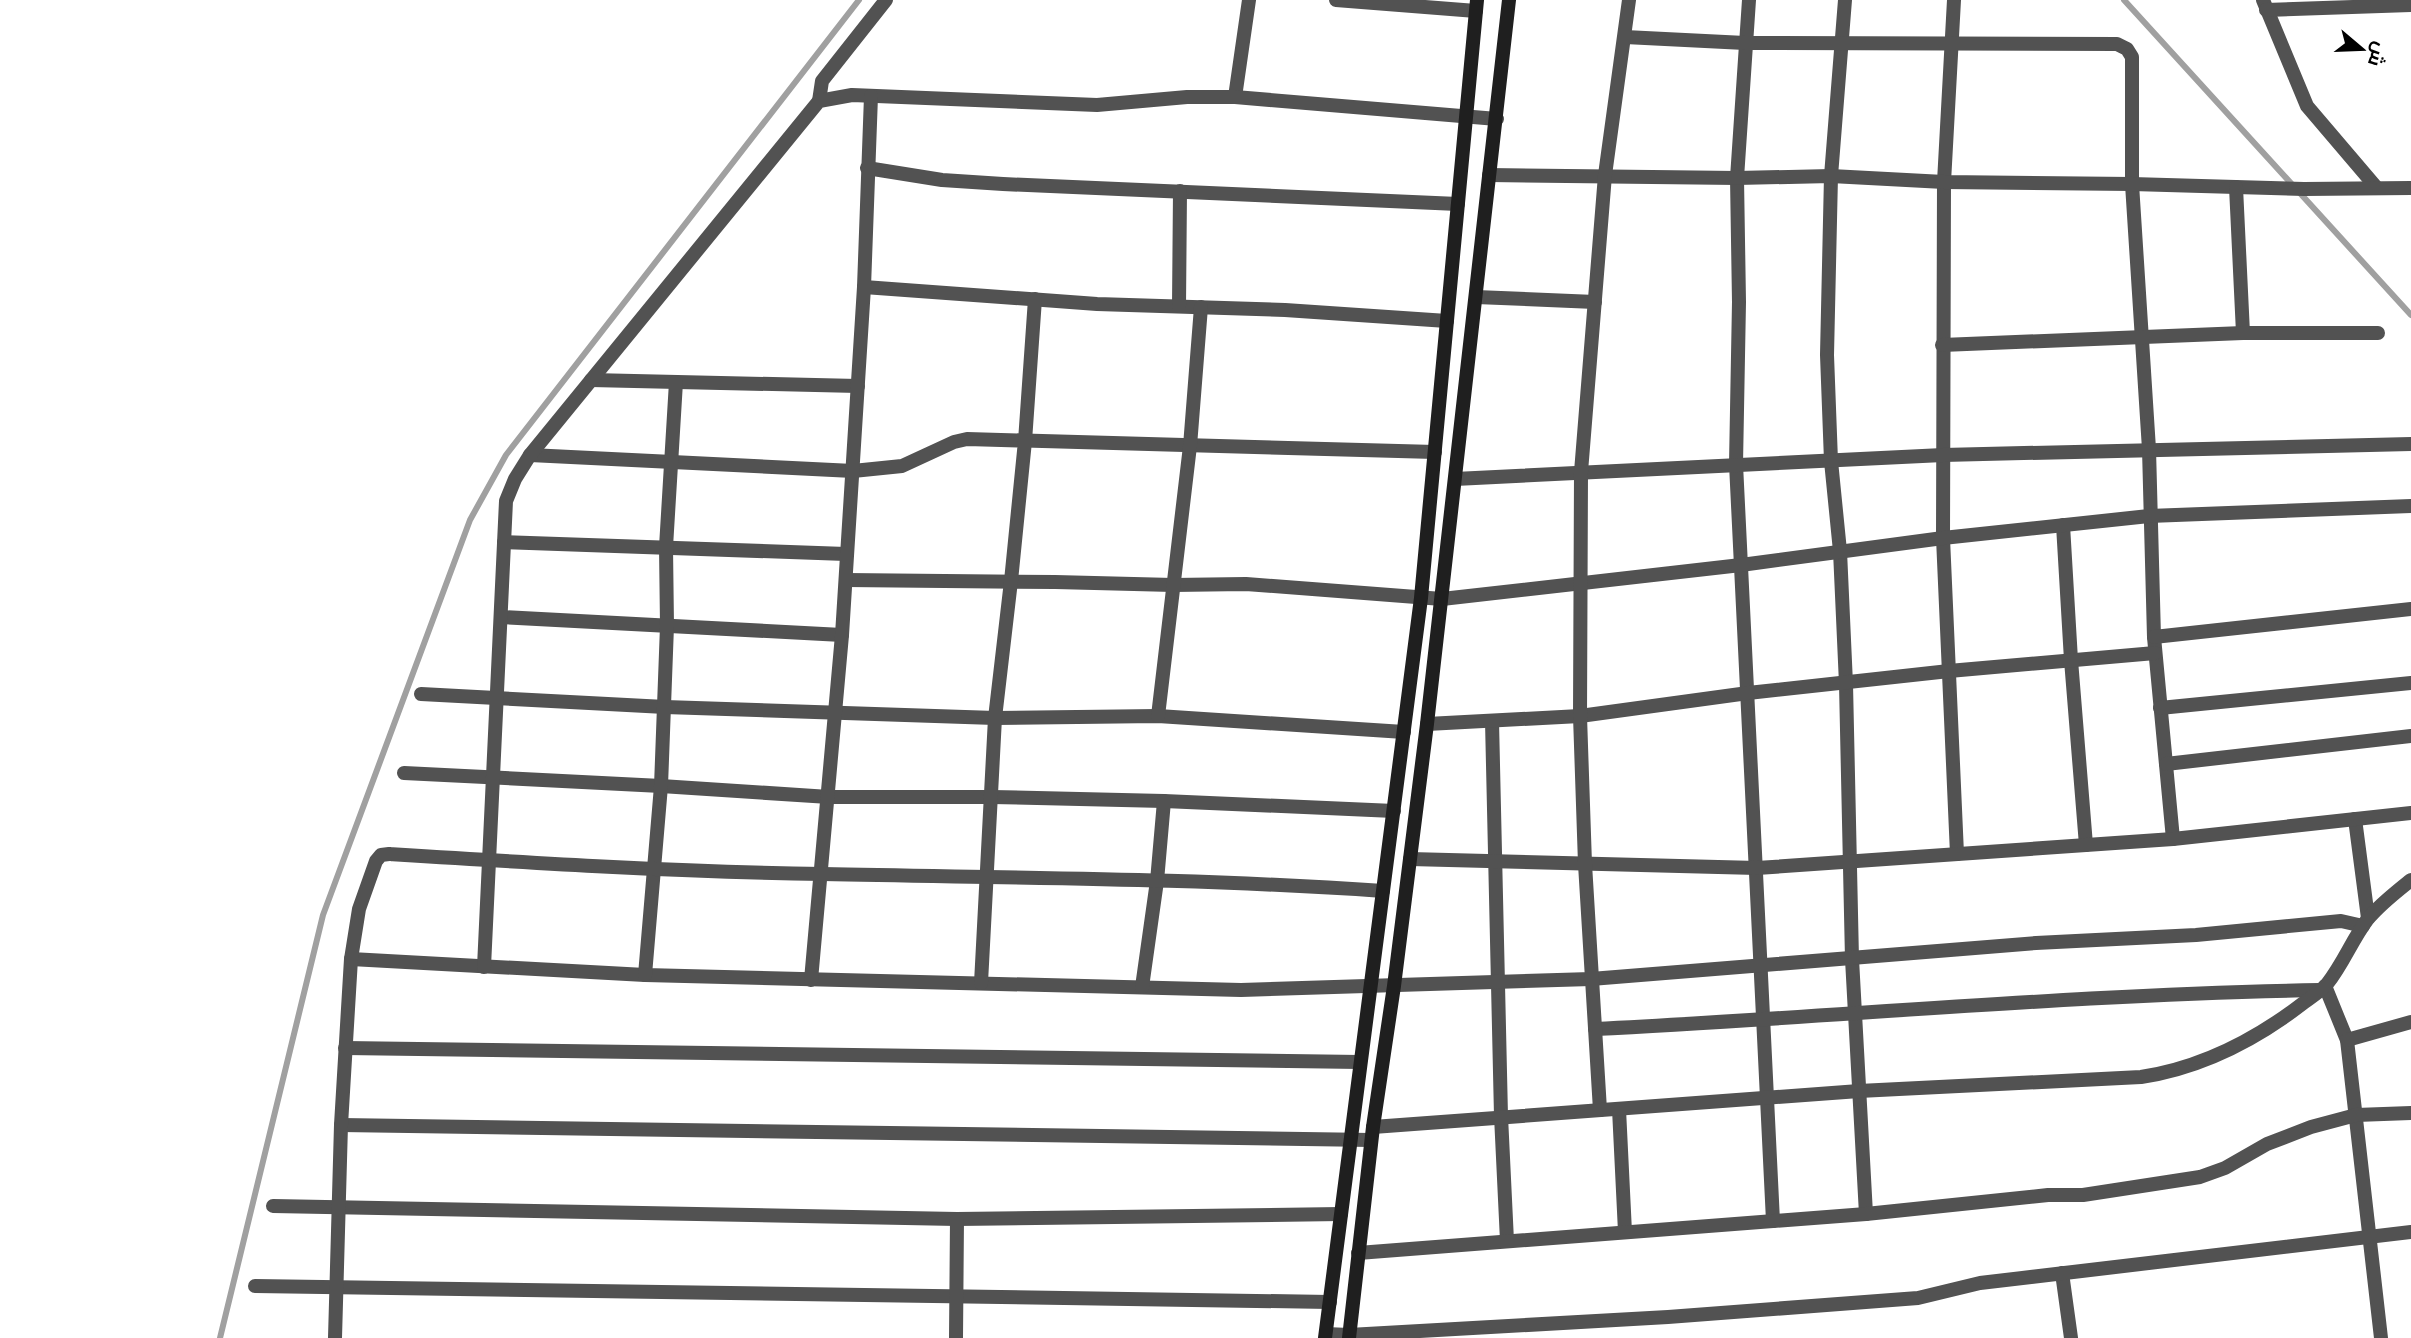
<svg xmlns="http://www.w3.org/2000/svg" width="2411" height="1338" font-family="Karla,Cairo,sans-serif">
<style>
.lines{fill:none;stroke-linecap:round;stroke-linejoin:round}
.stream{stroke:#a0a0a0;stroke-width:6}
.street{stroke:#525252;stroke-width:14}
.secondary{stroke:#1f1f1f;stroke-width:14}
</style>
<rect width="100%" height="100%" fill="#fff"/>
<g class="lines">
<!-- stream -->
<g class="stream">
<polyline points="2124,0 2411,315"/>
<polyline points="220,1338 323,915 470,520 506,455 859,0"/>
</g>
<!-- street -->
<g class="street">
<polyline points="1336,0 1476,11"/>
<polyline points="1749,0 1737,178 1739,302 1736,464 1773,1221"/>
<polyline points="1845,0 1831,176 1827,355 1831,461 1840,551 1846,684 1852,959 1866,1214"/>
<polyline points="1954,0 1944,182 1943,538 1957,854"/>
<polyline points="2263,0 2307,106 2376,187"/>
<polyline points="2266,10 2411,5"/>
<polyline points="1625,37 1745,43 2117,44 2127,49 2132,57 2132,184 2149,449 2154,637 2173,839"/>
<polyline points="1235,97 1249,0"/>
<polyline points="819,101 822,81 886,0"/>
<polyline points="867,168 942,180 1003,184 1458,204"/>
<polyline points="1489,175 1737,178 1831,176 1944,182 2132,184 2304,189 2411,188"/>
<polyline points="2236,187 2243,333"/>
<polyline points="864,287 1097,304 1285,310 1447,321"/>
<polyline points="1476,297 1595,302"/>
<polyline points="1179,306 1180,191"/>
<polyline points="1942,345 2243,333 2378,333"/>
<polyline points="591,380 858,386"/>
<polyline points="530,455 853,471 902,466 954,442 967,439 1435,452"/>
<polyline points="1455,479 1943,455 2411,444"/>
<polyline points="2063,525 2071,660 2086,845"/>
<polyline points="504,542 846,554"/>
<polyline points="846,580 1055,582 1173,585 1246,584 1442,599 1741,565 1943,538 2149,516 2411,506"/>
<polyline points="501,617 842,635"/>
<polyline points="2154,637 2411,609"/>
<polyline points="421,694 665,707 995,718 1158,716 1404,732"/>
<polyline points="2160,708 2411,683"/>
<polyline points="1158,716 1190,446 1201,307"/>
<polyline points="1492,721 1501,1116 1507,1241"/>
<polyline points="1427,724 1580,716 1748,693 1949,671 2155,653"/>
<polyline points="2166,764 2411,736"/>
<polyline points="404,773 661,786 829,797 992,797 1164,801 1394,811"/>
<polyline points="2355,819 2368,918"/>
<polyline points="1410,859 1757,868 2173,839 2411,813"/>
<polyline points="351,959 645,975 1241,990 1591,979 2036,943 2196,935 2341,921 2363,926"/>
<polyline points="484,967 506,501 515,479 530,455 819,101 852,95 1097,105 1187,97 1235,97 1497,119"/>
<polyline points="645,975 661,786 667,626 666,547 676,382"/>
<polyline points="811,980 842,635 864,287 871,96"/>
<polyline points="981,983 995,718 1011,581 1025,441 1035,299"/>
<polyline points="2325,986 2347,1040 2381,1338"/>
<polyline points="1142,987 1157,881 1164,801"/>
<path d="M 1595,1029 C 1837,1017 2078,994 2320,990"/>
<polyline points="2347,1040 2411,1022"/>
<polyline points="345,1048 1360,1062"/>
<polyline points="1619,1109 1625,1232"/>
<polyline points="1600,1110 1585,864 1580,716 1581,472 1605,175 1629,0"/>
<polyline points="341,1125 1371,1140"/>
<path d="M 1373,1127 L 1859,1091 L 2141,1077 C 2200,1068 2255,1040 2302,1004 C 2310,998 2320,992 2327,984 C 2343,964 2352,940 2367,920 C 2379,905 2396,892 2411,880"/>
<polyline points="273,1206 957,1219 1341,1214"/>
<polyline points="1358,1253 1866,1214 2048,1195 2083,1195 2200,1177 2225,1168 2267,1144 2311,1127 2356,1115 2411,1113"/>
<polyline points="2062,1273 2071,1338"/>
<polyline points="255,1286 1330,1302"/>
<polyline points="1326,1334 1349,1335 1668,1317 1918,1298 1980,1283 2411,1232"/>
<path d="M 335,1338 L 341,1125 L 351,959 L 359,909 L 376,861 L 381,855 L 389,854 C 534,863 678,872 823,874 C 1010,878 1196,878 1383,891"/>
<polyline points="956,1338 957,1219"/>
</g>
<!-- secondary -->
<g class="secondary">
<polyline points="1325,1338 1421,598 1477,0"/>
<polyline points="1349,1338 1373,1127 1394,986 1427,724 1509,0"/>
</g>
</g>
<!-- north arrow -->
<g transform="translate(2362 49) rotate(109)" stroke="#ffffff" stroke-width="5" paint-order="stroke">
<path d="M0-5L12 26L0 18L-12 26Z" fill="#000000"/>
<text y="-10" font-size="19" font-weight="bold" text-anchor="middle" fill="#000000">ش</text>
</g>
</svg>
